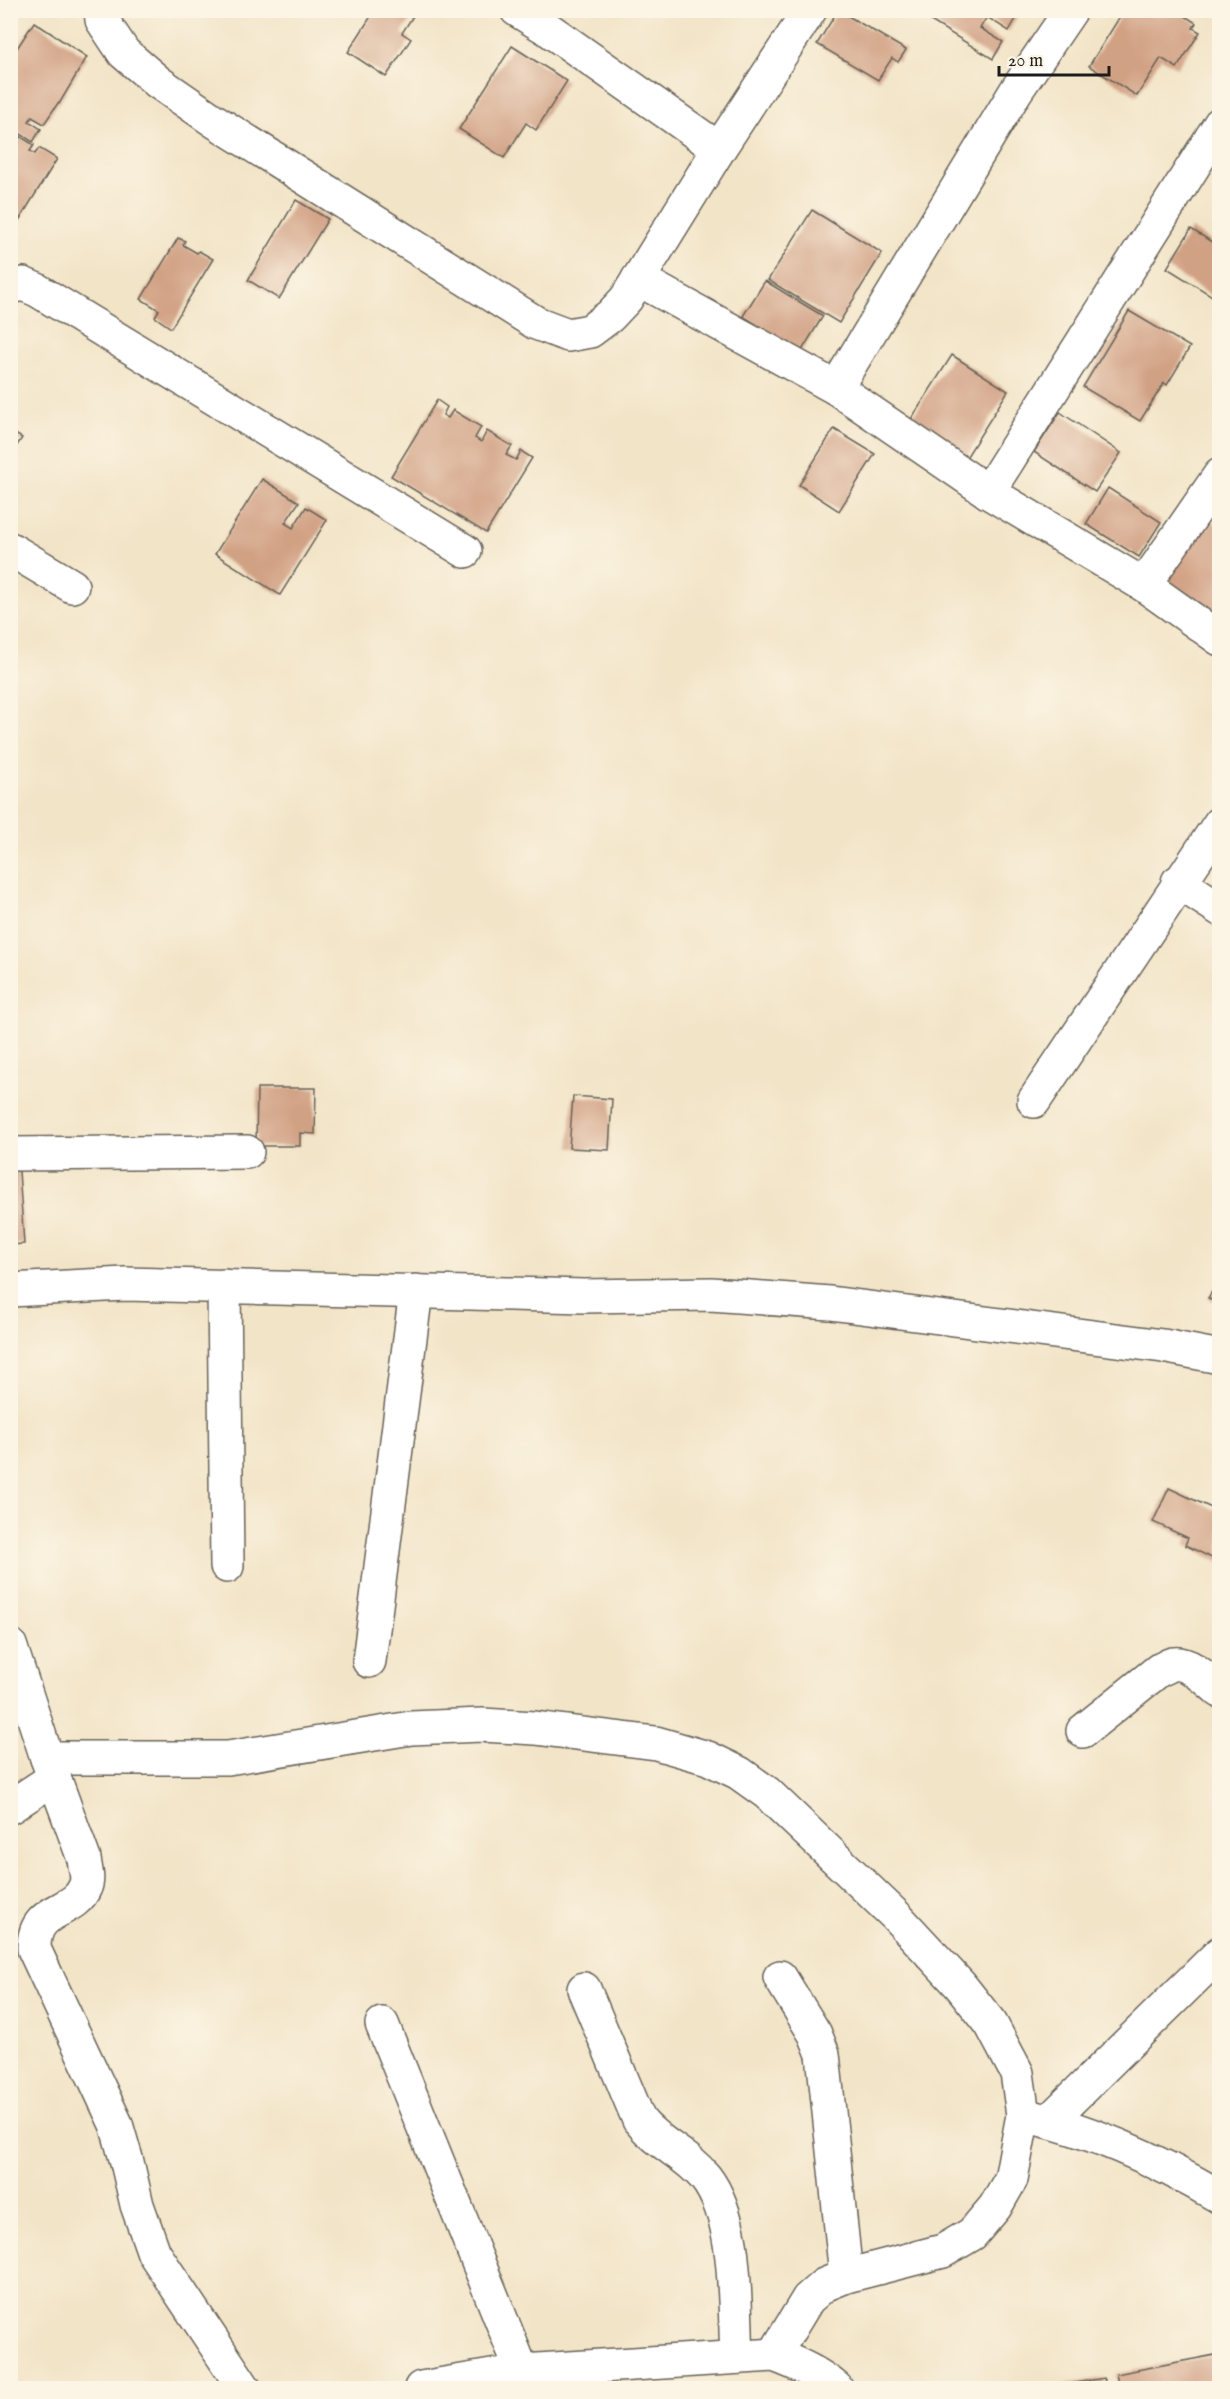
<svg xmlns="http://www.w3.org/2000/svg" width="1230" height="2399" font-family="'IM FELL English',serif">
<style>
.building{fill:#d1a184}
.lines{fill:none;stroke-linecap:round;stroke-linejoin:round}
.minor-casing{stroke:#676258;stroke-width:36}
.minor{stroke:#fff;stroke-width:33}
</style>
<rect width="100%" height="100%" fill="#fcf5e5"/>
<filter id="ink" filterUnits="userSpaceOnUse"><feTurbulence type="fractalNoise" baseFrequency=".0167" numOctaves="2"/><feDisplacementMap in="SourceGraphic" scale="12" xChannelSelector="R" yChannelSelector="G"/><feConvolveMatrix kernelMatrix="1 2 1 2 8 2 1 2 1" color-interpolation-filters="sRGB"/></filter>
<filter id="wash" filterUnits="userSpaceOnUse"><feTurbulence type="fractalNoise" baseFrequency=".008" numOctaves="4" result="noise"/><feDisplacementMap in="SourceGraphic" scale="24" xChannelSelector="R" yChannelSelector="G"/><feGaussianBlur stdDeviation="1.35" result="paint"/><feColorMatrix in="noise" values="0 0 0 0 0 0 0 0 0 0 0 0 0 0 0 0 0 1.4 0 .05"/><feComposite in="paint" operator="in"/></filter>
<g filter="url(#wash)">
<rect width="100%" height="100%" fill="#f2e4c7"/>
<g id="blocks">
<!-- building -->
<g class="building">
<polygon points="375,10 410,10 415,13 402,33 411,39 386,77 348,52"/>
<polygon points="838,10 906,50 898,62 892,58 878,80 817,44"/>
<polygon points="927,10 1021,10 1009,31 987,17 980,28 1003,42 993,59 924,17"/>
<polygon points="1124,10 1176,10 1196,23 1193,28 1200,32 1177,68 1161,58 1137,96 1089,66"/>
<polygon points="34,22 87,57 59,104 58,103 44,124 32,117 29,121 41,129 33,142 10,127 10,54 12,56"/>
<polygon points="512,46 567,81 536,130 526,123 504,158 459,129"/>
<polygon points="10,130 34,145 30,151 35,154 39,148 57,159 10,235"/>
<polygon points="296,200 328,219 279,299 248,280"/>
<polygon points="812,210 882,253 839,323 768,280"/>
<polygon points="1191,229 1220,247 1220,301 1167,268"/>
<polygon points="178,238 185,241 183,245 197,253 199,251 213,259 171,328 155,317 159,310 141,299"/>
<polygon points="765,281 823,316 801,352 743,316"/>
<polygon points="1129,311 1190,347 1167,385 1164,383 1140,421 1083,387"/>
<polygon points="952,355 1008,391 964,461 908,424"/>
<polygon points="437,400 447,407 443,415 448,418 453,410 481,427 475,438 481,442 487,431 512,446 506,455 516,460 521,451 532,458 486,533 391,476"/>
<polygon points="1060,412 1121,453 1095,492 1034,452"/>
<polygon points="834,429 875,454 839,511 799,485"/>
<polygon points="10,431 22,438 10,456"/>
<polygon points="262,479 299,502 285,523 293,528 306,507 327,520 280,595 215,554"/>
<polygon points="1108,488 1161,522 1139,557 1086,524"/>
<polygon points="1203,516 1220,526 1220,622 1158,587"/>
<polygon points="257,1088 316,1088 315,1134 300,1133 300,1146 256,1146"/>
<polygon points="573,1096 612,1099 609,1150 569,1148"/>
<polygon points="10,1171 19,1171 24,1244 10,1245"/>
<polygon points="1220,1279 1220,1305 1208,1298"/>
<polygon points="1169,1488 1220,1512 1220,1562 1185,1545 1188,1538 1153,1522"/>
<polygon points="1220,2354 1220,2388 1119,2388 1116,2374"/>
<polygon points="1104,2378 1106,2388 1051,2388 1051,2387"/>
</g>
</g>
</g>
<g filter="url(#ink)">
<use href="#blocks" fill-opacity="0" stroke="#676258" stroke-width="1.5"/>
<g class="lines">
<!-- minor casing -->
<g class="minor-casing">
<g id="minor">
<polyline points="101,10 102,20 124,53 158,82 213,120 536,323 568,335 590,331 610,316 626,299 719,149 810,10"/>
<polyline points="517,10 548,29 719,149"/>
<polyline points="638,279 836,388 988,492 1144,585 1220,639"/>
<polyline points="10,287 23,284 37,290 465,551"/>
<polyline points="836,388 1016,91 1071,10"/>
<polyline points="988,492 1220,124"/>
<polyline points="10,549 72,586"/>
<polyline points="1144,585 1220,475"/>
<polyline points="1178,882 1220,909"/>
<polyline points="1034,1101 1220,823"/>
<polyline points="10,1154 247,1152"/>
<polyline points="224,1286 227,1566"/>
<polyline points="10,1290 125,1284 584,1296 711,1294 830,1303 1163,1346 1220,1357"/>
<path d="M 10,1645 L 47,1758 L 84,1859 C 85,1868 89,1879 85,1887 C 73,1916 33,1905 34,1949 L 116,2124 L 127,2162 L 137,2205 L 154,2253 L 244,2388"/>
<polyline points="369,1661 416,1291"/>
<path d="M 1083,1731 L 1159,1670 C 1163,1669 1168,1665 1173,1664 C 1190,1661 1208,1681 1220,1691"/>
<polyline points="47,1758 228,1758 411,1728 482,1725 535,1728 656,1743 708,1758 739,1773 767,1793 896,1916 960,1985 991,2024 1017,2073 1023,2115 1011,2179 995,2207 972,2234 943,2251 846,2276 824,2285 808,2299 774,2355"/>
<polyline points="10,1807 54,1778"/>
<polyline points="780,1977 815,2034 823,2054 846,2276"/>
<path d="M 584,1989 L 639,2120 C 659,2145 685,2153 705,2177 C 739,2220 734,2304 737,2357"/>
<polyline points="382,2024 522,2371"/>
<path d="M 1031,2117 C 1097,2132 1162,2163 1220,2197"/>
<polyline points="1049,2121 1220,1953"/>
<path d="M 421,2388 L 522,2371 L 774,2355 C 796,2363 818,2373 836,2388"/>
</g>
</g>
<!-- minor -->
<use href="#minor" class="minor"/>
</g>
</g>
<!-- margin -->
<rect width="1230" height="2399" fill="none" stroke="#fcf5e5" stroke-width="36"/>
<!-- scale -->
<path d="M999 66v9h110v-9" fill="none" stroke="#1c1c1c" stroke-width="3"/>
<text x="1008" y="66" font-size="18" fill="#1c1c1c" stroke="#fcf5e5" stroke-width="4.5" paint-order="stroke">20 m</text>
</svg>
